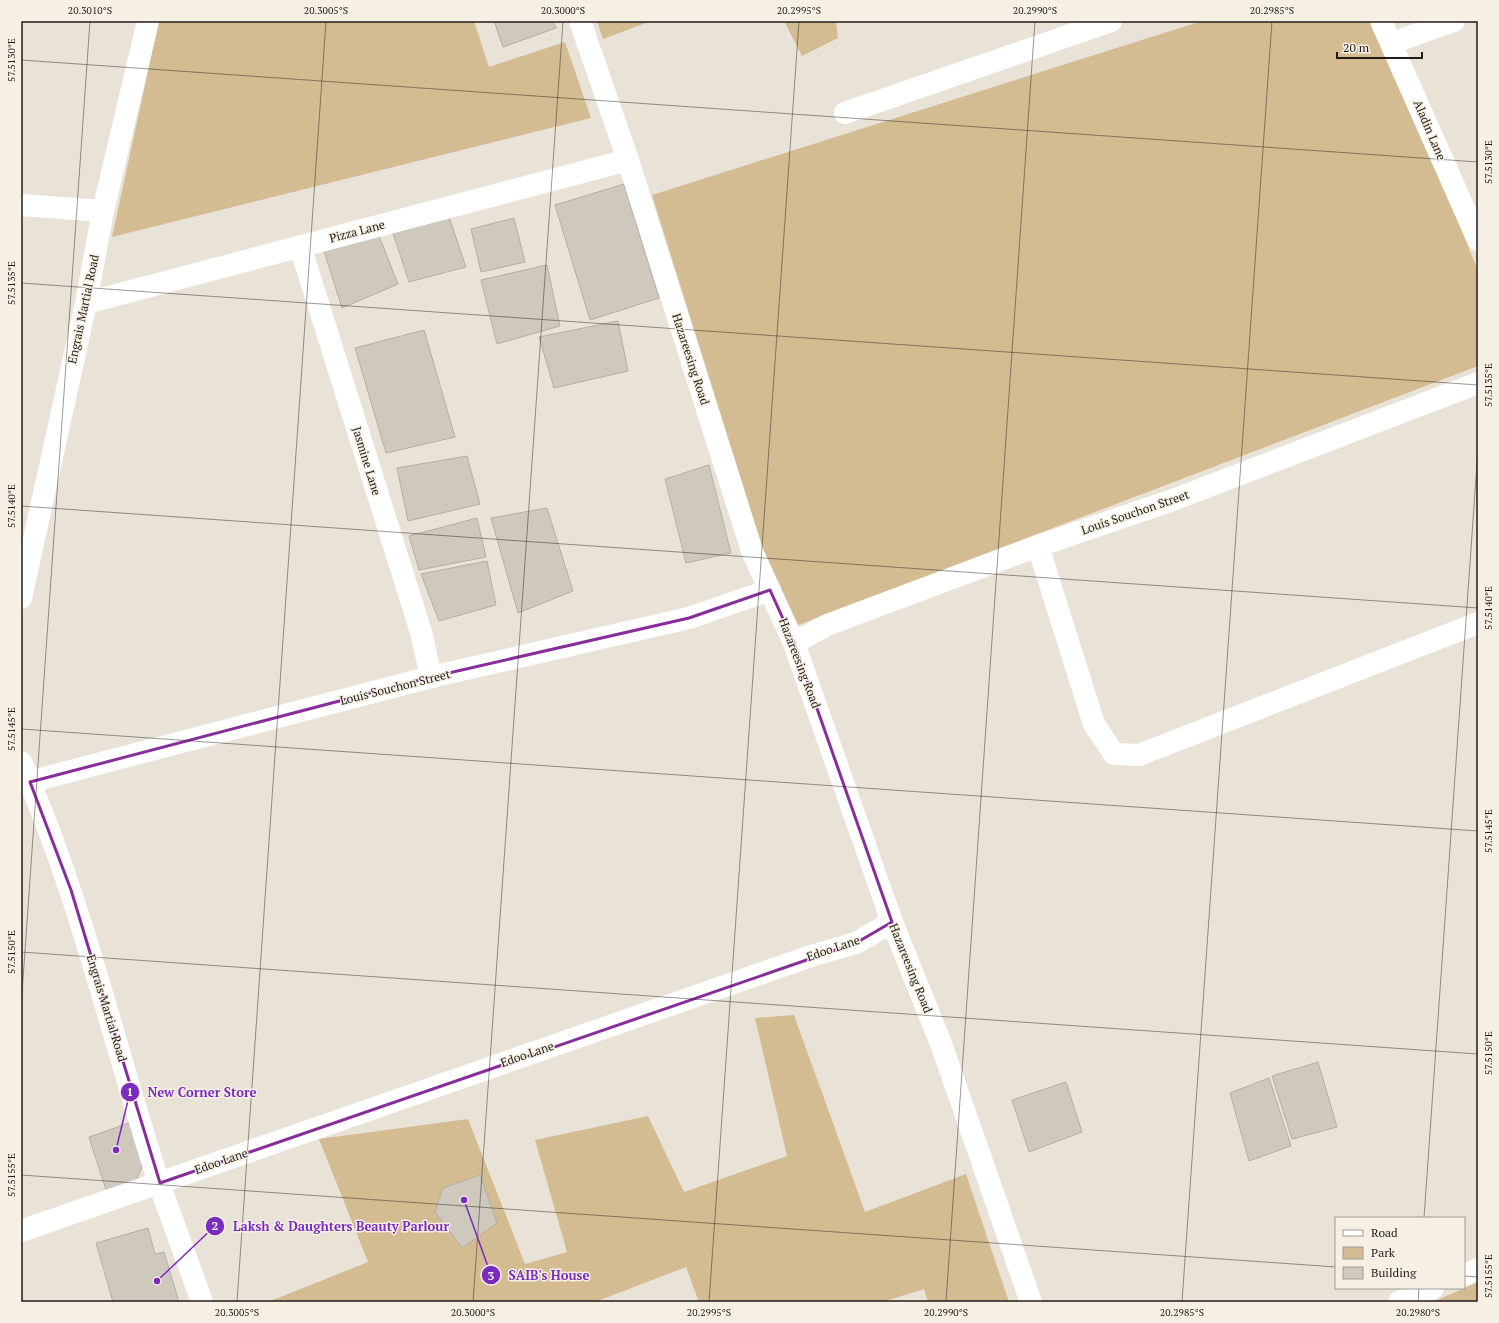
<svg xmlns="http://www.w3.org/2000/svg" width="1499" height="1323" font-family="'PT Serif',serif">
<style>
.green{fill:#d3bb92}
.building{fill:#cec8bd;stroke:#b4aea3}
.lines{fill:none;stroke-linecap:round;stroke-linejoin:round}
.street{stroke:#fff;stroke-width:22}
.marked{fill:none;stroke:#872e9b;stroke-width:3;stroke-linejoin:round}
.ticks{fill:none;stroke:#201d19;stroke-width:1;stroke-opacity:0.45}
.labels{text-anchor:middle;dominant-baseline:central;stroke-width:3;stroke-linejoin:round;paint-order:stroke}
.street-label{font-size:12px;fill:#201d19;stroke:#f6efe4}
.leader{fill:none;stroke:#7b2cbf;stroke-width:1.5}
.callout-dot{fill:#7b2cbf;stroke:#f6efe4;stroke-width:1.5}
.mark-label{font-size:12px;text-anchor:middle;font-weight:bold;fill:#fff}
.callout-label{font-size:13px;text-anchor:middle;font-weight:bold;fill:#7b2cbf;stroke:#f6efe4;stroke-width:3;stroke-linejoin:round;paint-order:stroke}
.neatline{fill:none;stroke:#201d19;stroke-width:1.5}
.ticks-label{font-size:10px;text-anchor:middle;fill:#201d19}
</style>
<rect width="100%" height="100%" fill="#e9e2d7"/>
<!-- green -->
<g class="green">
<polygon points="159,21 474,21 489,67 565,42 591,118 112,237"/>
<polygon points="597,21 651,21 603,39"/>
<polygon points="784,21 836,21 838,38 802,56"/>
<polygon points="1202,21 1378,21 1478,271 1478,366 788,629 652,195"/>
<polygon points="794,1015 865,1212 966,1174 1009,1302 928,1302 924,1289 882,1302 699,1302 686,1267 595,1302 268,1302 368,1262 319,1139 468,1119 525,1264 567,1252 535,1140 648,1116 684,1192 787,1156 755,1018"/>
<polygon points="1478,1282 1478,1302 1433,1302"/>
</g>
<!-- building -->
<g class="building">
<polygon points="494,21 553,21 556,28 503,47"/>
<polygon points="624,184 659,298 590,320 555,205"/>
<polygon points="448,214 466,267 409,282 392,230"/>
<polygon points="514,218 525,262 481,272 471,229"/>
<polygon points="379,236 398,284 342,308 324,251"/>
<polygon points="547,265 560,326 497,344 481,280"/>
<polygon points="618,321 628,371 554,388 539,337"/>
<polygon points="424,330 455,437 386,453 355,348"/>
<polygon points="467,456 480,504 408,521 397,468"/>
<polygon points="709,465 731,553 686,563 665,479"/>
<polygon points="547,508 573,591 518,613 491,518"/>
<polygon points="477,518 486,557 419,570 409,536"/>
<polygon points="487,561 496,605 439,621 421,574"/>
<polygon points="1318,1062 1337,1127 1292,1139 1272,1076"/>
<polygon points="1269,1078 1291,1146 1249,1161 1230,1093"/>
<polygon points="1066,1082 1082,1132 1029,1152 1012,1100"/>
<polygon points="129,1123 143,1164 135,1184 107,1193 89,1137"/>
<polygon points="480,1175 497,1223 462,1248 435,1212 443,1188"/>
<polygon points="148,1228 155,1254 164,1252 179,1302 113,1302 96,1243"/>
</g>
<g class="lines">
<!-- street -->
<g class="street">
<polyline points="580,21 628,160 752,551 794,643 892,922 940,1041 1031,1302"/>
<polyline points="1381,21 1478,240"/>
<polyline points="1392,43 1454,21"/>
<polyline points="845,113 1111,21"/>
<polyline points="21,205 103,211"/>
<polyline points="300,246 421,632 431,677"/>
<polyline points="86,303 628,160"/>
<polyline points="1038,546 1094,724 1114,754 1139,755 1478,623"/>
<polyline points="21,598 86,303 103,211 148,21"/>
<polyline points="794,643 827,625 1038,546 1170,501 1478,383"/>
<path d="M 21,762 C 81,897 113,1042 159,1183 C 173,1223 188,1262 202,1302"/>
<polyline points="21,784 431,677 689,618 770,590"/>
<polyline points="21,1231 811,956 856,943 892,922"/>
<polyline points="1464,1275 1478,1269"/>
<polyline points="1399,1302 1433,1288"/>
</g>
</g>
<!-- marked area -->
<path class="marked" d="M 770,590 L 794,643 L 892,922 L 856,943 L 160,1183 L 71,890 L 30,782 L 431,677 L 689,618 Z"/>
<!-- ticks -->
<path class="ticks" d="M 21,60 L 1478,162M 21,283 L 1478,385M 21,506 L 1478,608M 21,729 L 1478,831M 21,952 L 1478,1054M 21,1008 L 90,21M 21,1175 L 1336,1267M 1424,1218 L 1478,449M 1464,1276 L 1478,1277M 237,1302 L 326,21M 473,1302 L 563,21M 709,1302 L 799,21M 946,1302 L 1035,21M 1182,1302 L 1272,21M 1418,1302 L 1419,1288"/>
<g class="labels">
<!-- street labels -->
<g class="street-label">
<text transform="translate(1430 130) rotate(67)">Aladin Lane</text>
<text transform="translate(357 231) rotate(-15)">Pizza Lane</text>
<text transform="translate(83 309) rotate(-78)">Engrais Martial Road</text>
<text transform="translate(691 359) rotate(72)">Hazareesing Road</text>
<text transform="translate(367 461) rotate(73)">Jasmine Lane</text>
<text transform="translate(1135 512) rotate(-19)">Louis Souchon Street</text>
<text transform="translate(800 663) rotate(69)">Hazareesing Road</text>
<text transform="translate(395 687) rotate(-14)">Louis Souchon Street</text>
<text transform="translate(833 948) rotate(-19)">Edoo Lane</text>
<text transform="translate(911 968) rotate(68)">Hazareesing Road</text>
<text transform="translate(107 1008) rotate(73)">Engrais Martial Road</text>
<text transform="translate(527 1054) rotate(-19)">Edoo Lane</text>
<text transform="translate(221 1161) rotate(-19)">Edoo Lane</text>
</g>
</g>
<!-- callouts -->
<path class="leader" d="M116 1150L130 1092M157 1281L215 1226M464 1200L491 1275"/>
<g class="callout-dot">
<circle cx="116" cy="1150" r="4"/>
<circle cx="157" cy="1281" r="4"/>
<circle cx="464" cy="1200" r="4"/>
<circle cx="130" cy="1092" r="10"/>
<circle cx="215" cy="1226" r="10"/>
<circle cx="491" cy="1275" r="10"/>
</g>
<g class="mark-label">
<text x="130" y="1096">1</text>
<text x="215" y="1230">2</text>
<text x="491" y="1280">3</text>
</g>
<g class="callout-label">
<text x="202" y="1097">New Corner Store</text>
<text x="341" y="1231">Laksh &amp; Daughters Beauty Parlour</text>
<text x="549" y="1280">SAIB's House</text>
</g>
<!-- border -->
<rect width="1499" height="1323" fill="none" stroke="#f6efe4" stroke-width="44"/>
<!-- legend -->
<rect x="1335" y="1217" width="130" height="72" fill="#f6efe4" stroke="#a09b93"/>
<rect x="1343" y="1230" width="20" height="6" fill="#ffffff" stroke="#a09b93"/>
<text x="1371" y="1237" font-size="12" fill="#201d19">Road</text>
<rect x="1343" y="1247" width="20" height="12" fill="#d3bb92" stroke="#a09b93"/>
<text x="1371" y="1257" font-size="12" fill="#201d19">Park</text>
<rect x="1343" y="1267" width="20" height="12" fill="#cec8bd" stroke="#a09b93"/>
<text x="1371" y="1277" font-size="12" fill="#201d19">Building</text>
<!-- scale -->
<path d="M1337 52v6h85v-6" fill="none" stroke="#201d19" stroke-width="2"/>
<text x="1343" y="52" font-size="12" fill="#201d19" stroke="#f6efe4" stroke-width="3" paint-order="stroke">20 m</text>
<rect x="22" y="22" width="1455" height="1279" class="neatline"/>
<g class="ticks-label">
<text x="90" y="14">20.3010°S</text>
<text x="326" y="14">20.3005°S</text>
<text x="563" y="14">20.3000°S</text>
<text x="799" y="14">20.2995°S</text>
<text x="1035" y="14">20.2990°S</text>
<text x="1272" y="14">20.2985°S</text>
<text transform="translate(11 60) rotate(-90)" y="4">57.5130°E</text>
<text transform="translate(1488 162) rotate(-90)" y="4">57.5130°E</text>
<text transform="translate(11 283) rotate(-90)" y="4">57.5135°E</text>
<text transform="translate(1488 385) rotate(-90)" y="4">57.5135°E</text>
<text transform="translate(11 506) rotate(-90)" y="4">57.5140°E</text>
<text transform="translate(1488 608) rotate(-90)" y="4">57.5140°E</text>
<text transform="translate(11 729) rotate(-90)" y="4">57.5145°E</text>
<text transform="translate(1488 831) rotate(-90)" y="4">57.5145°E</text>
<text transform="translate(11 952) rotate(-90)" y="4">57.5150°E</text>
<text transform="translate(1488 1053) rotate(-90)" y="4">57.5150°E</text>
<text transform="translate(11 1175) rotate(-90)" y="4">57.5155°E</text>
<text transform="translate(1488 1276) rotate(-90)" y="4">57.5155°E</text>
<text x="237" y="1316">20.3005°S</text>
<text x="473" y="1316">20.3000°S</text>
<text x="709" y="1316">20.2995°S</text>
<text x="946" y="1316">20.2990°S</text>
<text x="1182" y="1316">20.2985°S</text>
<text x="1418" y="1316">20.2980°S</text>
</g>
</svg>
